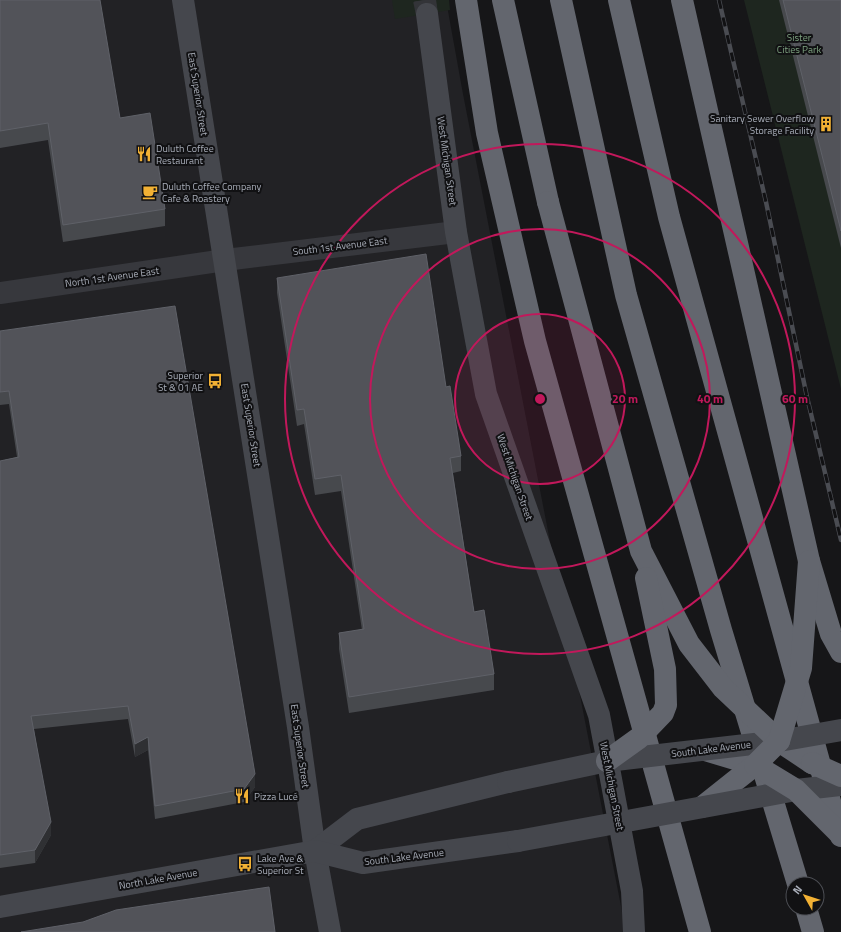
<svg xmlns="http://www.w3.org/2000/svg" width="841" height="932" font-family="'Titillium Web',sans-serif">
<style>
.built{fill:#222225}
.green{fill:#1e261f}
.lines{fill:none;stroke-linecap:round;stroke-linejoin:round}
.secondary-tunnel{stroke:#333438;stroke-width:22;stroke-dasharray:22 11;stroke-linecap:butt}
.highway-tunnel{stroke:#333438;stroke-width:22;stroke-dasharray:22 11;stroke-linecap:butt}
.street{stroke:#37383d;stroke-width:22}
.secondary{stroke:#45474d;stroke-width:22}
.highway{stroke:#63666e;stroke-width:22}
.rail-casing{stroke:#4a4c52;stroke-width:4.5}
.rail{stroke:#111113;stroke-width:3;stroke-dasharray:9;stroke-linecap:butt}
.secondary-bridge{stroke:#45474d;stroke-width:22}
.highway-bridge{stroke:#63666e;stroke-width:22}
.wall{fill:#47494d}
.shaded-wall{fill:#2f3033}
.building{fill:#525359;stroke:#5f6168}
.ring{fill:none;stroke:#c2185b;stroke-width:2}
.labels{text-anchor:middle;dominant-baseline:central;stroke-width:4;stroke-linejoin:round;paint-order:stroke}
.park-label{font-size:10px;fill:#7fa381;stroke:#111113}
.street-label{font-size:10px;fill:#a8adb8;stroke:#111113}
.poi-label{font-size:10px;fill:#a8adb8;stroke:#111113;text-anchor:start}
.centre{fill:#c2185b;stroke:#111113;stroke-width:2}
.ring-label{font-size:12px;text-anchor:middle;font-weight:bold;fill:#c2185b;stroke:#111113;stroke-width:4;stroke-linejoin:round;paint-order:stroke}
</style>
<rect width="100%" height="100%" fill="#161618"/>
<!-- built -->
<polygon class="built" points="0,0 446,0 463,94 626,932 0,932"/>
<!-- green -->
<g class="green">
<polygon points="392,0 449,0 450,10 395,19"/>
<polygon points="744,0 841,0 841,389"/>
</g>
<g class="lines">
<!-- secondary-tunnel -->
<polyline class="secondary-tunnel" points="424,0 427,14"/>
<!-- highway-tunnel -->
<polyline class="highway-tunnel" points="425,0 427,14"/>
<!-- street -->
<polyline class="street" points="0,293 225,260 456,232"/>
<!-- secondary -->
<g class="secondary">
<polyline points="183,0 298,727 315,851 330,932"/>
<polyline points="427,14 456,232 486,394 599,715 632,891 634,932"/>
<polyline points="315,851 357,819 508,782"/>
<polyline points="0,907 315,851 363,863 518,841"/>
</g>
<!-- highway -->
<g class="highway">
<polyline points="466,0 487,133 535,341 700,932"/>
<polyline points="503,0 548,202"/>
<polyline points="561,0 626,295 721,630 798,884"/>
<polyline points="619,0 669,217 831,805 841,836"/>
<polyline points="682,0 809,561 831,634 841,652"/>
<polyline points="779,741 812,763"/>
<polyline points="705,750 755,765"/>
<polyline points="702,807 755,765"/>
<polyline points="806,908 813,932"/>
</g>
<!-- rail casing -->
<g class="rail-casing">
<polyline id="rail" points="719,0 766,202 807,397 841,540"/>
</g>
<!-- rail -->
<use href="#rail" class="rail"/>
<!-- secondary-bridge -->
<g class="secondary-bridge">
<polyline points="508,782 607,761 779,741 841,730"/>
<polyline points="518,841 796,790 841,785"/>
</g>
<!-- highway-bridge -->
<g class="highway-bridge">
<polyline points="548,202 641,551 689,644 723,688 779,741"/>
<polyline points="809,561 801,668 779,741 755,765 796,790 841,835"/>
<polyline points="607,761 639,738 663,713 666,705 665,669 646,578"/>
<polyline points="812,763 841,776"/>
</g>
</g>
<!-- wall -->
<g class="wall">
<polygon points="0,0 120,118 165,209 165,226 63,242 48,140 0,148"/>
<polygon points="779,0 841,0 841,248"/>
<polygon points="277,278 446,387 461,456 461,471 453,473 474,612 494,674 494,690 349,713 339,649 339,633 362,630 341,491 315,495 304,424 297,426 277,293"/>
<polygon points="0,331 255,787 244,802 155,819 148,750 135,757 128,719 34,729 51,835 35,863 0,868 0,461 17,457 9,404 0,405"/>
</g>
<!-- shaded-wall -->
<g class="shaded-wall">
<polygon points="148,737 148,750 135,757 135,744"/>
<polygon points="255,774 255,787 244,802 244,789"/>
<polygon points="51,822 51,835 35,863 35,850"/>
</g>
<!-- building -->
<g class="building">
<polygon points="0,0 100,0 120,118 150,113 165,209 63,225 48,123 0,131"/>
<polygon points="783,0 841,0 841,231"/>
<polygon points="426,254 446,387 450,386 461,456 450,458 474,612 484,610 494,674 349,697 339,633 364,629 341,475 315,479 304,409 297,410 277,278"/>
<polygon points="175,306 255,774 244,789 155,806 148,737 135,744 128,706 31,716 51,822 35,850 0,855 0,461 19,457 9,391 0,392 0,331"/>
<polygon points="269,887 275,932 21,932 83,922 116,910"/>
</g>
<!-- distance rings -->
<circle cx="540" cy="399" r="85" fill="#c2185b" fill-opacity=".12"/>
<g class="ring">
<circle cx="540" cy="399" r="85"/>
<circle cx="540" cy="399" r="170"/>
<circle cx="540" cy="399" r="255"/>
</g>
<!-- icons -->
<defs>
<g id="building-bare" transform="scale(1.2)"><path d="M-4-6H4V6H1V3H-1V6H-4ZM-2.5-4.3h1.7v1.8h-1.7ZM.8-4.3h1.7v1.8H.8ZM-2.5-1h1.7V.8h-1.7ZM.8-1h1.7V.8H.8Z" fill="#f2b134" stroke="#111113" stroke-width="2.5" paint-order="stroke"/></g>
<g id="restaurant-bare" transform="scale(1.2)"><path d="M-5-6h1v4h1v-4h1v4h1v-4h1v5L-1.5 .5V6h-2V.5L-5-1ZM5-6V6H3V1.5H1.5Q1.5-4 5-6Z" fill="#f2b134" stroke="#111113" stroke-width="2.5" paint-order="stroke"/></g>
<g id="cafe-bare" transform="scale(1.2)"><path d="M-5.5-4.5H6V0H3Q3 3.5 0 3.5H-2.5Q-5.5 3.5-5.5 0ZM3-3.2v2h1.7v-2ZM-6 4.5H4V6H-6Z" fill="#f2b134" stroke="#111113" stroke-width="2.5" paint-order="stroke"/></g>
<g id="bus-bare" transform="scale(1.2)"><path d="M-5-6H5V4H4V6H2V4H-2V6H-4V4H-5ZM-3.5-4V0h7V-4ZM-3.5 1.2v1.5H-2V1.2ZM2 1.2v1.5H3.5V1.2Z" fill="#f2b134" stroke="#111113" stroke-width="2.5" paint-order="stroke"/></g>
</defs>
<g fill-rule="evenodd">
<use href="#building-bare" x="826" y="124"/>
<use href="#restaurant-bare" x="144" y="154"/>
<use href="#cafe-bare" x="150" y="192"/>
<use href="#bus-bare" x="215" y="381"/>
<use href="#restaurant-bare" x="242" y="796"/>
<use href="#bus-bare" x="245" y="864"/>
</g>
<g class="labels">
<!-- park labels -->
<g class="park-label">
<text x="799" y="37">Sister<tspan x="799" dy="12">Cities Park</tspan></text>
</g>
<!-- street labels -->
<g class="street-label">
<text transform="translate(198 94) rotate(81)">East Superior Street</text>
<text transform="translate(447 161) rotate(82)">West Michigan Street</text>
<text transform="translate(340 246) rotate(-7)">South 1st Avenue East</text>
<text transform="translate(112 277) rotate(-8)">North 1st Avenue East</text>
<text transform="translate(251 425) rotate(81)">East Superior Street</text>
<text transform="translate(515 477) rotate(71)">West Michigan Street</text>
<text transform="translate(300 746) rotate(82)">East Superior Street</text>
<text transform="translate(711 749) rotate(-7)">South Lake Avenue</text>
<text transform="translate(612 786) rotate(79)">West Michigan Street</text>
<text transform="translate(404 857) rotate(-7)">South Lake Avenue</text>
<text transform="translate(158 879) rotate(-10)">North Lake Avenue</text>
</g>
<!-- poi labels -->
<g class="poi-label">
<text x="814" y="118" text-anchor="end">Sanitary Sewer Overflow<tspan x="814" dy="12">Storage Facility</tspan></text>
<text x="156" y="148">Duluth Coffee<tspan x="156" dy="12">Restaurant</tspan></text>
<text x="162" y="186">Duluth Coffee Company<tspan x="162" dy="12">Cafe &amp; Roastery</tspan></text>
<text x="203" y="375" text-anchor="end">Superior<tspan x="203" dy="12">St &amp; 01 AE</tspan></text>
<text x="254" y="796">Pizza Lucé</text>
<text x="257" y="858">Lake Ave &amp;<tspan x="257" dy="12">Superior St</tspan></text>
</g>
</g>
<circle cx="540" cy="399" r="6" class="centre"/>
<g class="ring-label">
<text x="625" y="403">20 m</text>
<text x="710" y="403">40 m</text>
<text x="795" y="403">60 m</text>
</g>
<!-- north arrow -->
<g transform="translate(805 896) rotate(309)"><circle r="19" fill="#111113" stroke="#4d4f55"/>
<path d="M0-3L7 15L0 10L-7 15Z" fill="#f2b134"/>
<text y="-6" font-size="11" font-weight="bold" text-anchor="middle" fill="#a8adb8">N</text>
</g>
</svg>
